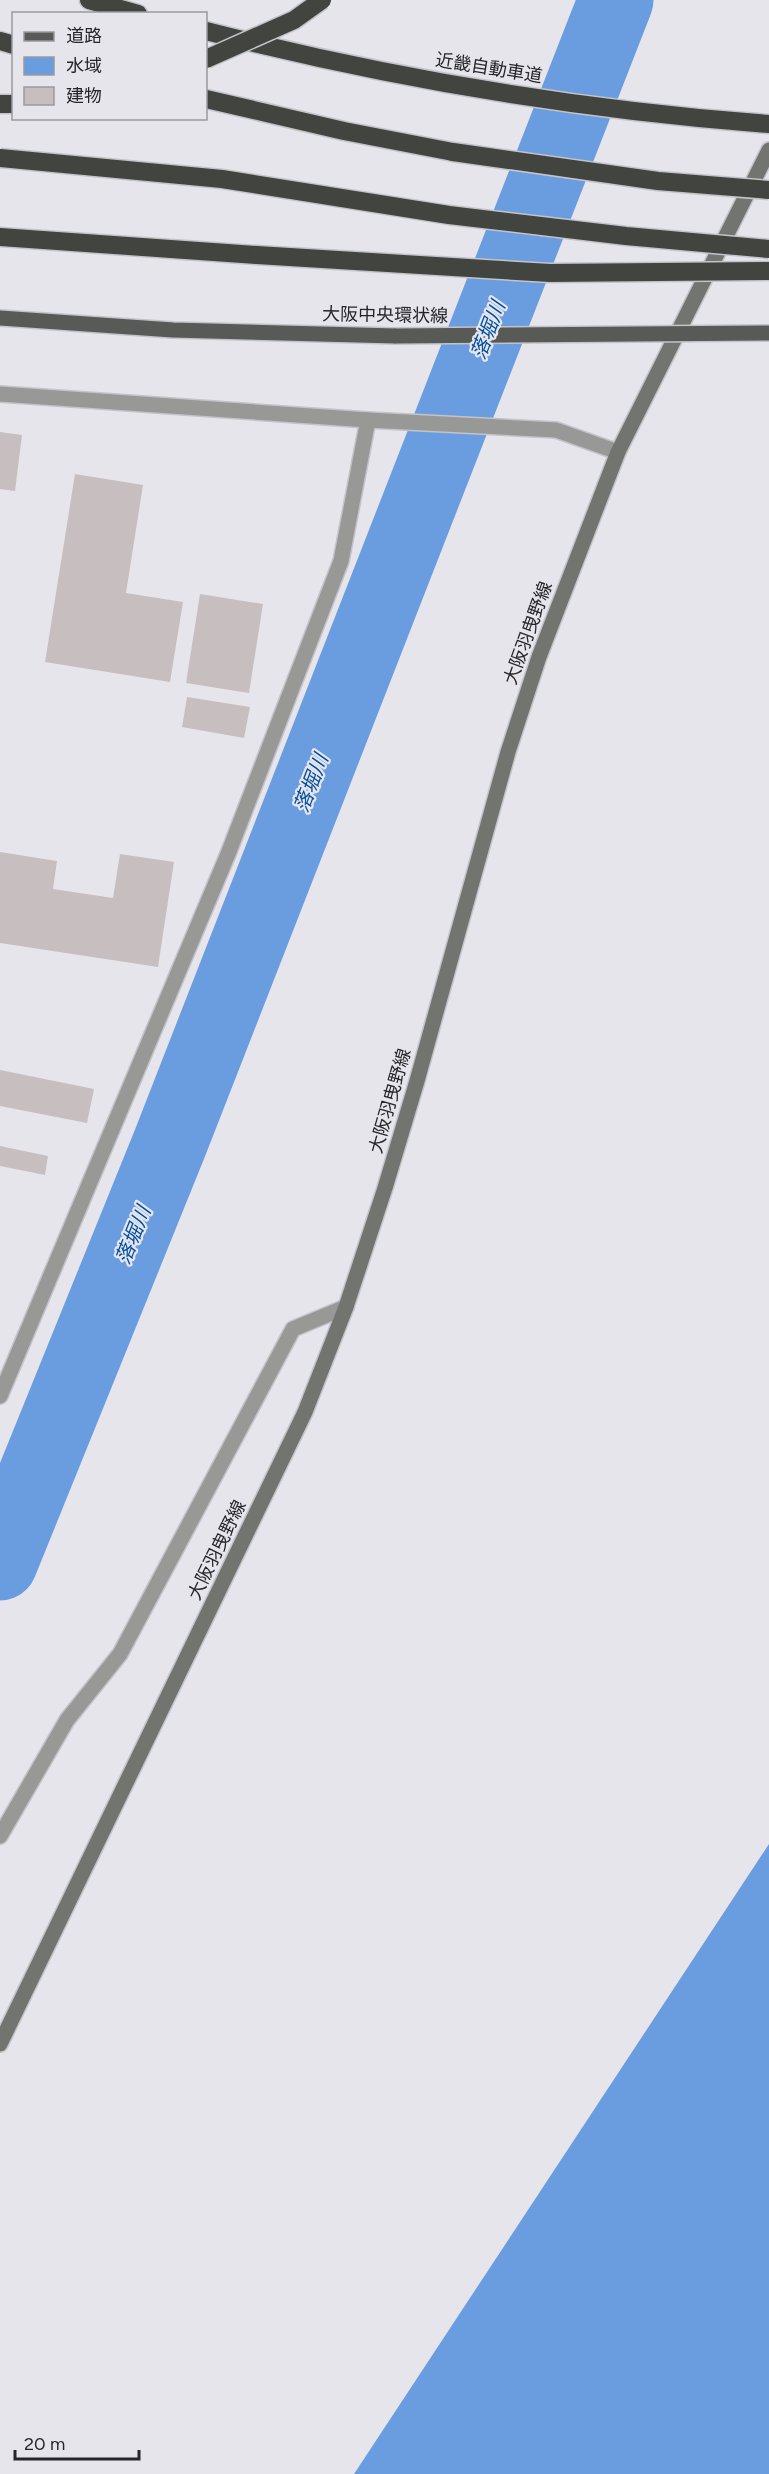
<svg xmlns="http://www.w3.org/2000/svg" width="769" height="2474" font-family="Figtree,'Noto Sans JP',sans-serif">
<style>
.water{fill:#699de0}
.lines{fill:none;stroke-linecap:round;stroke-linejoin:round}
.river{stroke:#699de0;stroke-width:75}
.building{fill:#c7bfbf}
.street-casing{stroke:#c3c3c9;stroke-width:18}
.secondary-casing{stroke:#c3c3c9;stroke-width:18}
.primary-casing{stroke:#c3c3c9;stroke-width:18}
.highway-casing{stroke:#c3c3c9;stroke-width:21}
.street{stroke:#989996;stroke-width:15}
.secondary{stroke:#727470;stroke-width:15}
.primary{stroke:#575a56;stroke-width:15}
.highway{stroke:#41443f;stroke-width:18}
.primary-bridge-casing{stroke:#c3c3c9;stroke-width:18;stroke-linecap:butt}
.highway-bridge-casing{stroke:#c3c3c9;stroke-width:21;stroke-linecap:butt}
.primary-bridge{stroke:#575a56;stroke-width:15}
.highway-bridge{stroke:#41443f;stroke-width:18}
.labels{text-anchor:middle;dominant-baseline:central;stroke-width:4.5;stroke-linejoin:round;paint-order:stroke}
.street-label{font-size:18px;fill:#262628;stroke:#e6e5ec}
.water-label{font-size:20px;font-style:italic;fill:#01509e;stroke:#e6e5ec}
</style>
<rect width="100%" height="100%" fill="#e6e5ec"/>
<!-- water -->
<polygon class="water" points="769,1844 769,2474 354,2474"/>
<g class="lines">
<!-- river -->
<polyline class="river" points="0,1563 170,1143 616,0"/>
</g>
<!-- building -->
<g class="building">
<polygon points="0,432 22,435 15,491 0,489"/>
<polygon points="75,474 143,485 126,593 183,602 170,682 45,662"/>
<polygon points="200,594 263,604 249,693 186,683"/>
<polygon points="187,697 250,707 244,738 182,727"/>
<polygon points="0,852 57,861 53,889 113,898 120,854 174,862 158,967 0,943"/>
<polygon points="0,1070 94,1089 87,1123 0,1106"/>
<polygon points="0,1146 48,1156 45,1175 0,1166"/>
</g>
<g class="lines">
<!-- street casing -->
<g class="street-casing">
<g id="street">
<polyline points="0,394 368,420 556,430 618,452"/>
<polyline points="0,1396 228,854 341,561 368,420"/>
<polyline points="0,1836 67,1720 120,1654 293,1329 346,1307"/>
</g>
</g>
<!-- secondary casing -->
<g class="secondary-casing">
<polyline id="secondary" points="0,2044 305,1412 346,1307 385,1188 417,1081 508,752 539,657 618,452 769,150"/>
</g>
<!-- primary casing -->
<g class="primary-casing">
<polyline id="primary" points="0,318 173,330 396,336"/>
</g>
<!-- highway casing -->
<g class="highway-casing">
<g id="highway">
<polyline points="89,0 138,14"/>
<path d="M 206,31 C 390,78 579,110 769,124"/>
<polyline points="0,41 14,45"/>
<polyline points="206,99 344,131 453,152"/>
<polyline points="0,104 14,104"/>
<polyline points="0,237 257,255"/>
</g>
</g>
<!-- street -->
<use href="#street" class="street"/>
<!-- secondary -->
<use href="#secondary" class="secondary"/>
<!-- primary -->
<use href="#primary" class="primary"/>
<!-- highway -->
<use href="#highway" class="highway"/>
<!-- primary-bridge casing -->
<g class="primary-bridge-casing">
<polyline id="primary-bridge" points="396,336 769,333"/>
</g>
<!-- highway-bridge casing -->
<g class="highway-bridge-casing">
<g id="highway-bridge">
<polyline points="206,59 294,20 322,0"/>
<polyline points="453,152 658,181 769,190"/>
<polyline points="0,158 222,179 449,215 626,236 769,249"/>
<polyline points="257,255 550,273 769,271"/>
</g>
</g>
<!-- primary-bridge -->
<use href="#primary-bridge" class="primary-bridge"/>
<!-- highway-bridge -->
<use href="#highway-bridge" class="highway-bridge"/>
</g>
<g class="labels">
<!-- street labels -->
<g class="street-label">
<text transform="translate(489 68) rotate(9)">近畿自動車道</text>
<text transform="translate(385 315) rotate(1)">大阪中央環状線</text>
<text transform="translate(528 633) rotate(-70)">大阪羽曳野線</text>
<text transform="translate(390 1101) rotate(-74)">大阪羽曳野線</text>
<text transform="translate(217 1550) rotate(-64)">大阪羽曳野線</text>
</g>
<!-- water labels -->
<g class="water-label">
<text transform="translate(488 330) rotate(-69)">落堀川</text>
<text transform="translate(311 783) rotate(-69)">落堀川</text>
<text transform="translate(133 1235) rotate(-68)">落堀川</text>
</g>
</g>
<!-- legend -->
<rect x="12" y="12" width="195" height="108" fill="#e6e5ec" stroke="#99999e" stroke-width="1.5"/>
<rect x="24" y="32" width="30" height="9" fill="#575a56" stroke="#99999e" stroke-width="1.5"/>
<text x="66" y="42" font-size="18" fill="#262628">道路</text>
<rect x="24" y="57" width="30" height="18" fill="#699de0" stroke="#99999e" stroke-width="1.5"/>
<text x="66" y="72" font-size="18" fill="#262628">水域</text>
<rect x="24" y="87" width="30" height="18" fill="#c7bfbf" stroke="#99999e" stroke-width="1.5"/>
<text x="66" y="102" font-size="18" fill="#262628">建物</text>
<!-- scale -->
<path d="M15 2450v9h124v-9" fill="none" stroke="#262628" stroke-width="3"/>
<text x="24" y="2450" font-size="18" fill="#262628" stroke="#e6e5ec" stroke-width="4.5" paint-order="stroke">20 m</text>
</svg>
